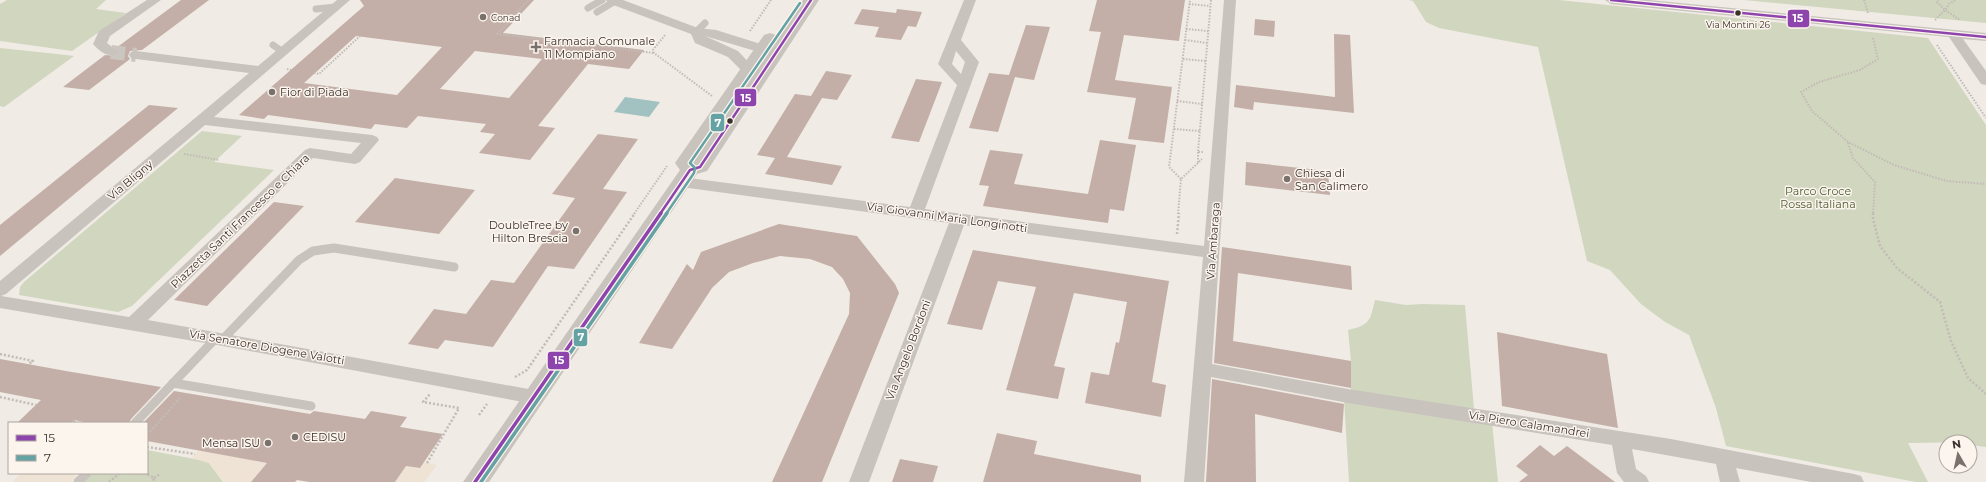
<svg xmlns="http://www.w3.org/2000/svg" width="1986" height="482" font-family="Montserrat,sans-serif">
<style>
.green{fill:#d1d6bf}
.plaza{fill:#eee3d5}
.water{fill:#a1c2c1}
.building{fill:#c3afa7;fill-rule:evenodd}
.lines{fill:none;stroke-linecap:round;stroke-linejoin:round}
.minor-tunnel{stroke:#ccc6c0;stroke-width:14;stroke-dasharray:14 7;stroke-linecap:butt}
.path-far1{stroke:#c2bbb6;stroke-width:2;stroke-dasharray:1.5 1.5;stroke-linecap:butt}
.path{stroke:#c2bbb6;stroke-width:2.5;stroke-dasharray:2 2;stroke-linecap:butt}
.service-far1{stroke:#c9c3be;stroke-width:7}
.service{stroke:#c9c3be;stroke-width:9}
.minor{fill:#c9c3be;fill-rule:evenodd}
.tertiary{fill:#c9c3be;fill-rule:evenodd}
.bus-1-far1-casing{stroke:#fbf5ee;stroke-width:5}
.bus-1-casing{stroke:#fbf5ee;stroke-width:6}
.bus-2-far1-casing{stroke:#fbf5ee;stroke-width:5}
.bus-2-casing{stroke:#fbf5ee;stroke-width:6}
.bus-1-far1{stroke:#8e44ad;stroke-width:2.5}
.bus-1{stroke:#8e44ad;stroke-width:3.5}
.bus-2-far1{stroke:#65a2a3;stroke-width:2.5}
.bus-2{stroke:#65a2a3;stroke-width:3.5}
.bus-dot{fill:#3b302b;stroke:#fbf5ee;stroke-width:1.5}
.poi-dot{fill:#7a716c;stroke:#fbf5ee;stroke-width:1.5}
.labels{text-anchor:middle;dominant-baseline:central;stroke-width:3;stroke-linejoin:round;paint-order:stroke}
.far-poi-label{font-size:9px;fill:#3b302b;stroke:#fbf5ee;text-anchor:start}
.far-bus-label{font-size:9px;fill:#3b302b;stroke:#fbf5ee}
.poi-label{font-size:11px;fill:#3b302b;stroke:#fbf5ee;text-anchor:start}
.street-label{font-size:11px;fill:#3b302b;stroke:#fbf5ee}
.park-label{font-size:11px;fill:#4a5a2e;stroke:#fbf5ee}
.line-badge{stroke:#fbf5ee;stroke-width:1.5}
.badge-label{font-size:11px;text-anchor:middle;font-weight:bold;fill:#fff}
</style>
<rect width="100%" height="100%" fill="#f0ebe5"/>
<!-- green -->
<g class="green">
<polygon points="7,0 106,0 96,9 126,13 72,51 0,41 0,4"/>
<polygon points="1409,0 1559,0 1928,38 1986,125 1986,447 1970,445 1970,442 1908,443 1928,482 1916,482 1726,446 1716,408 1689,335 1665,322 1641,304 1610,270 1587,261 1538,47 1439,28 1426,22 1413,1"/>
<polygon points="1744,0 1986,0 1986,23"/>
<polygon points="0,48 66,55 74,56 4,107 0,106"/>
<polygon points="202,131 242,136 214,162 274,170 132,306 118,312 19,295 20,287 24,282"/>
<path d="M 1375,300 L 1406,305 L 1422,304 L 1465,305 L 1474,409 L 1351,393 L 1351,361 L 1348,330 C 1370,325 1370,321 1375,300 Z"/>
<polygon points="1344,399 1492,422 1498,482 1349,482"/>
<polygon points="147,450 200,460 209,463 223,482 83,482 92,473 147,473"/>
</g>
<!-- plaza -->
<g class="plaza">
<polygon points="199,450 267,463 251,482 223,482 209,463 192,458"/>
<polygon points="424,462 437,465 424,482 395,482 406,466 420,468"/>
<polygon points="21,473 66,473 77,476 72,482 12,482"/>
</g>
<!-- water -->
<polygon class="water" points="625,97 660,102 649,117 614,112"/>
<!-- building -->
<g class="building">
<polygon points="181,0 209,0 142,50 130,51 128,56 130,59 89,90 63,87 105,55 117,56 119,52 116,48"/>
<path d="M 360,0 L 534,0 L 503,33 L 644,50 L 629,69 L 588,64 L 538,126 L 555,128 L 530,160 L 479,153 L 495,134 L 480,132 L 486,124 L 418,116 L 407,128 L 375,124 L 371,129 L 268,115 L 264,119 L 239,115 L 364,6 ZM 356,36 L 442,47 L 397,95 L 304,83 ZM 475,51 L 542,59 L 509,98 L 440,89 Z"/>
<polygon points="1097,0 1185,0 1179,41 1124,35 1115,80 1172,87 1164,143 1128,139 1136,98 1087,92 1101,32 1089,31"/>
<polygon points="862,9 896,13 897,9 922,12 916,27 908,26 901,40 875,37 879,27 854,24"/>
<polygon points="1255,19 1275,21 1274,37 1254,35"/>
<polygon points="1026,25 1050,27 1034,80 1015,77 998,132 969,128 989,73 1009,75"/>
<polygon points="1334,34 1350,35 1354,113 1254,102 1253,110 1234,107 1236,85 1335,97"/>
<polygon points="826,71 852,75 837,100 822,98 787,157 842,166 832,185 765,174 775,158 757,155 795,94 811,96"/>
<polygon points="916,79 942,82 919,142 891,138"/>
<polygon points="149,105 178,108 0,256 0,225"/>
<polygon points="598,134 638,139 603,189 627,192 574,269 548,266 493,347 445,340 438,349 408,344 434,309 466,314 491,280 514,283 575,198 552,194"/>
<polygon points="1100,140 1136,145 1124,211 1110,209 1108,223 983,206 989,186 979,185 990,150 1023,154 1014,184 1088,194"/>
<polygon points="1246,162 1328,171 1330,195 1245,185"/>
<polygon points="395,178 475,190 439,234 355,222"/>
<polygon points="274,202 304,206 207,306 174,300"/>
<polygon points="779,224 857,236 895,284 899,293 822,482 772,482 849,314 850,293 843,279 832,267 810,259 780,256 753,263 729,272 712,288 672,349 639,343 687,264 693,270 701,252"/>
<polygon points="1222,247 1351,266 1352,290 1238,273 1233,341 1351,361 1351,388 1214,363"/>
<polygon points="973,250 1169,281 1152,382 1166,385 1161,417 1085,403 1091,372 1109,375 1116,342 1119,343 1127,302 1074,293 1054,366 1065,368 1058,399 1006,390 1036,287 998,281 982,330 947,324"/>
<polygon points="1497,332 1607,354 1618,428 1502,406"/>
<polygon points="0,359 66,371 161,387 131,419 129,423 89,423 74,420 71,423 17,423 41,400 0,392"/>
<polygon points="1212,379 1344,404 1342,433 1255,414 1256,482 1206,482"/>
<polygon points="174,391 310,414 314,411 365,419 371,411 407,417 400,427 443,434 420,468 406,466 395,482 309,482 297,480 295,482 251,482 267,463 147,441 147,423 143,423"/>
<polygon points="997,433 1037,441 1034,454 1141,475 1141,482 983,482"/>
<polygon points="1540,445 1554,456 1567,446 1615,482 1519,482 1528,475 1516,466"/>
<polygon points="900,459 938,466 933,482 892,482"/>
</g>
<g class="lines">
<!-- minor-tunnel -->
<polyline class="minor-tunnel" points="111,52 136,55"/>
<!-- path-far1 -->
<g class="path-far1">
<polyline points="1864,0 1868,13"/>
<polyline points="1955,0 1949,4 1945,10 1960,20"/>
<polyline points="1189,4 1210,6"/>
<polyline points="1935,20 1945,10 1937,2 1938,0"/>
<polyline points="1186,29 1208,31"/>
<polyline points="750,31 771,0"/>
<polyline points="497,34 654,53"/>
<polyline points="497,34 528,0"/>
<polyline points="665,35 653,50 654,53 712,96"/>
<polyline points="1873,38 1878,59 1860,70 1819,82 1801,92 1812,111 1848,142 1894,165 1947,181 1986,184"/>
<polyline points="1185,40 1207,43"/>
<polyline points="1937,45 1986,118"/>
<polyline points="1183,59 1206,61"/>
<polyline points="287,69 291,70"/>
<polyline points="314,73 319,74 360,36"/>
<polyline points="1177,101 1202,104"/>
<polyline points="1174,129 1200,131"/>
<polyline points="1848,143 1853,158 1875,182 1873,214"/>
<polyline points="1198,152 1198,163"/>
<polyline points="1203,152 1198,152 1211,0"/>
<polyline points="184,154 219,160"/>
<polyline points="1181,179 1169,167 1190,0"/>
<polyline points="634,214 667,166"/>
<polyline points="1178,214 1181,179 1202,159"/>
</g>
<!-- path -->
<g class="path">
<polyline points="1873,213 1873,219 1880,246 1897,268 1940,302 1951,341 1968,378 1986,394"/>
<polyline points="1177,234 1179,213"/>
<polyline points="0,354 33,361 29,364"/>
<polyline points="515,377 527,370 635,213"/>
<polyline points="0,397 36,405"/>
<polyline points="479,415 487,404"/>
<polyline points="74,420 74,423"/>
<polyline points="147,435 180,398"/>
<polyline points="147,447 195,454"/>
<polyline points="427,463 459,408 423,402 430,394"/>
<polyline points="132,473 145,473 154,478 153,482"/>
<polyline points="154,478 160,474"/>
<polyline points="109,482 120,473"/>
</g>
<!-- service-far1 -->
<g class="service-far1">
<polyline points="588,8 602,0"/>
<polyline points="316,9 336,7"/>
<polyline points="597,12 615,1"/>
<polyline points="696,32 705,23"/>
<polyline points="273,45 283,52"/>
</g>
<!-- service -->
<g class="service">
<polyline points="223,339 299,260 313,251 334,248 454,267"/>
<polyline points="173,383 311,406"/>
<polyline points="135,423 216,338"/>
<polyline points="78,482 87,473"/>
</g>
<!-- minor -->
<g class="minor">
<path d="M 147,0 L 161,0 L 110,36 L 107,43 L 118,52 L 116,55 C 107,57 99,51 93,44 L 99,31 Z"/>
<path d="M 337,0 L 350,0 L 214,117 L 372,135 L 377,137 L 379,140 L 360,162 L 355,164 L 313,158 L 148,320 L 534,390 L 540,392 L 543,397 L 540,402 L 534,404 L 223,346 L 0,308 L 0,281 L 249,73 L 136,59 L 131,58 L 129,55 L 131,52 L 136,51 L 258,66 ZM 205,125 L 361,143 L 351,154 L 310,148 L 305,150 L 129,317 L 1,296 L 6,294 Z"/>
<polygon points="606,0 623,0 698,28 716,30 767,46 769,49 767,52 762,53 705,36 738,51 755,69 753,72 743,72 728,57 695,43 691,34 608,3"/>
<path d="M 964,0 L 976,0 L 961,40 L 979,62 L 925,209 L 1204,246 L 1224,0 L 1236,0 L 1212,364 L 1348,389 L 1671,439 L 1854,474 L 1861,476 L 1864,482 L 1811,482 L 1736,468 L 1740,482 L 1720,482 L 1716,464 L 1632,449 L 1636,469 L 1646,476 L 1649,482 L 1624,482 L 1617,473 L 1612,445 L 1348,403 L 1211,377 L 1204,482 L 1184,482 L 1203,257 L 964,225 L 869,482 L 849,482 L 949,223 L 681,187 L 676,186 L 673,182 L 676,178 L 681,177 L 910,207 L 957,85 L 938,64 ZM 956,51 L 965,62 L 961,74 L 952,64 Z"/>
<polygon points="1605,0 1649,0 1986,33 1986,41 1963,39 1986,71 1986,85 1981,84 1949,37 1611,4"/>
</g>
<!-- tertiary -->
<polygon class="tertiary" points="803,0 819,0 707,171 697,174 489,482 463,482 680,170 675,163 764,35 770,33 776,35 778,38"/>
<!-- bus-1-far1 casing -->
<g class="bus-1-far1-casing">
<g id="bus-1-far1">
<polyline points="1611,0 1986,37"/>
<polyline points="660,214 690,170 700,167 811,0"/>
</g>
</g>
<!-- bus-1 casing -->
<g class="bus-1-casing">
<polyline id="bus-1" points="475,482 661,213"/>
</g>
<!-- bus-2-far1 casing -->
<g class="bus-2-far1-casing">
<polyline id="bus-2-far1" points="666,214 694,173 695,168 690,163 800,3"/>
</g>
<!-- bus-2 casing -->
<g class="bus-2-casing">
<polyline id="bus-2" points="481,482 667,213"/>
</g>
<!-- bus-1-far1 -->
<use href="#bus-1-far1" class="bus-1-far1"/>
<!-- bus-1 -->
<use href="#bus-1" class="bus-1"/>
<!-- bus-2-far1 -->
<use href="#bus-2-far1" class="bus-2-far1"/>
<!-- bus-2 -->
<use href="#bus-2" class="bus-2"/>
</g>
<!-- markers -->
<g class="bus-dot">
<circle cx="1738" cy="13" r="3.5"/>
<circle cx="730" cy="121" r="3.5"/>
</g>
<g class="poi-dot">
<circle cx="483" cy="17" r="4"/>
<path d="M534 41h4v4h4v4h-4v4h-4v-4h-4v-4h4z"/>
<circle cx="272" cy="92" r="4"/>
<circle cx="1287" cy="179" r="4"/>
<circle cx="576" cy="231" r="4"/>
<circle cx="295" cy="437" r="4"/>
<circle cx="268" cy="443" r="4"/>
</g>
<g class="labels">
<!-- far-poi labels -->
<g class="far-poi-label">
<text x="491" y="17">Conad</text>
</g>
<!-- far-bus labels -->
<g class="far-bus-label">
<text x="1738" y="24">Via Montini 26</text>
</g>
<!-- poi labels -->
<g class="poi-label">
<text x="544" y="41">Farmacia Comunale<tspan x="544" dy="13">11 Mompiano</tspan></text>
<text x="280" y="92">Fior di Piada</text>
<text x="1295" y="173">Chiesa di<tspan x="1295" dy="13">San Calimero</tspan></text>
<text x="568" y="225" text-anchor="end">DoubleTree by<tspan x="568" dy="13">Hilton Brescia</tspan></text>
<text x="303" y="437">CEDISU</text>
<text x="260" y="443" text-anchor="end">Mensa ISU</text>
</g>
<!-- street labels -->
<g class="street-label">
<text transform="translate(130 180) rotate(-40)">Via Bligny</text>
<text transform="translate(947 217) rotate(8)">Via Giovanni Maria Longinotti</text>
<text transform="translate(240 221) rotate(-44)">Piazzetta Santi Francesco e Chiara</text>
<text transform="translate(1213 241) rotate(-86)">Via Ambaraga</text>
<text transform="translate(267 347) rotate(10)">Via Senatore Diogene Valotti</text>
<text transform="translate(908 350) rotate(-69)">Via Angelo Bordoni</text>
<text transform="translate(1529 424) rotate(9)">Via Piero Calamandrei</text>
</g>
<!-- park labels -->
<g class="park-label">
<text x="1818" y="191">Parco Croce<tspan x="1818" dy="13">Rossa Italiana</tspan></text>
</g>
</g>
<g class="line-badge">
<rect x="1787" y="9" width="23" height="19" rx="4" fill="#8e44ad"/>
<rect x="734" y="88" width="23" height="19" rx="4" fill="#8e44ad"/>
<rect x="710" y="113" width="15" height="19" rx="4" fill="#65a2a3"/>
<rect x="573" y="328" width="15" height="19" rx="4" fill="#65a2a3"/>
<rect x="547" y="351" width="23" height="19" rx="4" fill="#8e44ad"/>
</g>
<g class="badge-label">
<text x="1798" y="22">15</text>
<text x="746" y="102">15</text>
<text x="718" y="127">7</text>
<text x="581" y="341">7</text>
<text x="559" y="364">15</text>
</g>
<!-- legend -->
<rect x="8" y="422" width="140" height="52" fill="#fbf5ee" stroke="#aea6a0"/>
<rect x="16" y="435" width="20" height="6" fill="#8e44ad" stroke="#aea6a0"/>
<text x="44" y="442" font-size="12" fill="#3b302b">15</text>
<rect x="16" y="455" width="20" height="6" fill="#65a2a3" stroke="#aea6a0"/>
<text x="44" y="462" font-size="12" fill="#3b302b">7</text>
<!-- north arrow -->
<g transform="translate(1958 454) rotate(351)"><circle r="19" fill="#fbf5ee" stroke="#aea6a0"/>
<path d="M0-3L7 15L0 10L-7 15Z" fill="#7a716c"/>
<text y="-6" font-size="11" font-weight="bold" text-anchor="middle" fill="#3b302b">N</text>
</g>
</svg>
